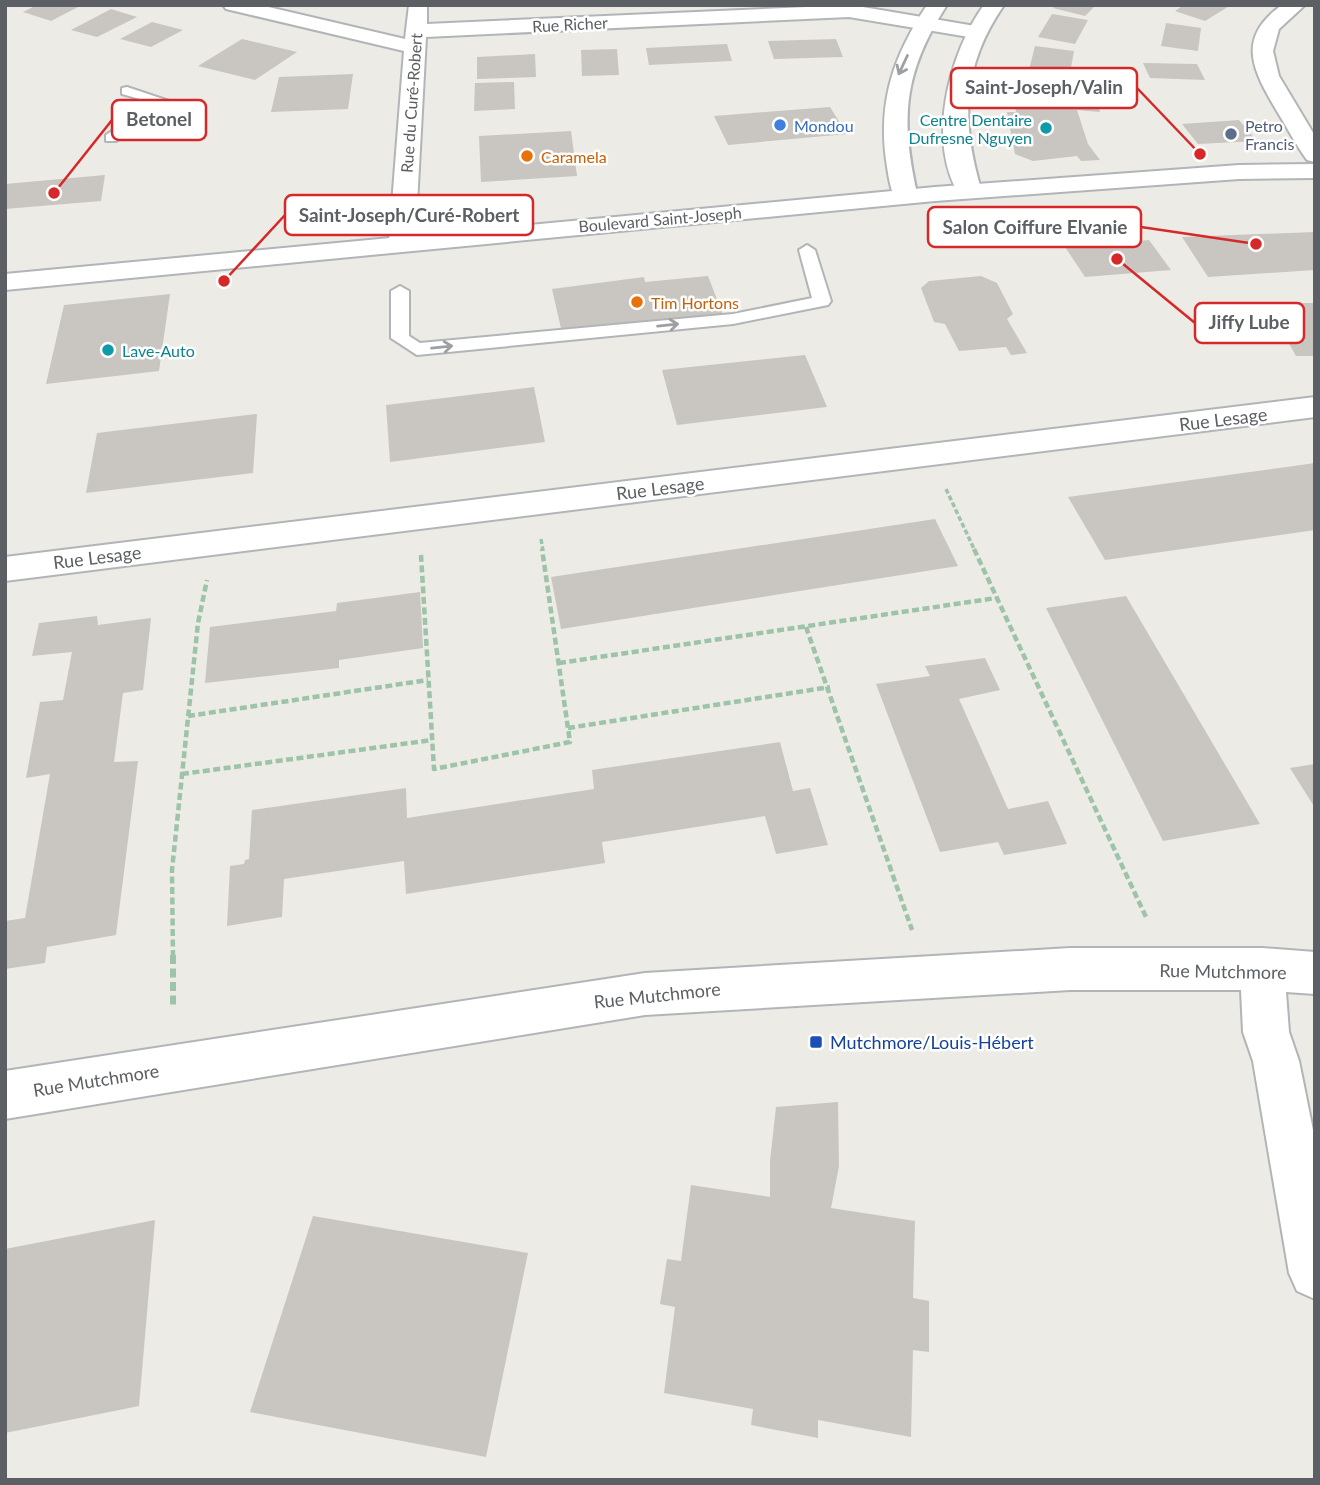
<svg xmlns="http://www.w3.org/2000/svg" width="1320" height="1485" font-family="Lato,sans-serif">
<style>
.building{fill:#c9c6c2}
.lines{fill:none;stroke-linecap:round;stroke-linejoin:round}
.service-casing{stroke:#b2b5b8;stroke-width:4}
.minor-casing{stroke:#b2b5b8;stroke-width:4}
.tertiary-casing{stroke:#b2b5b8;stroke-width:4}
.secondary-casing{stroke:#b1b4b8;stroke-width:4}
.path-far2{stroke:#9dc3a8;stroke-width:3.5;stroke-dasharray:5 2.5;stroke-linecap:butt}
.path-far1{stroke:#9dc3a8;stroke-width:4.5;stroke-dasharray:7 3.5;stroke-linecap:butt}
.path{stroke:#9dc3a8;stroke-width:6;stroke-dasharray:9 4.5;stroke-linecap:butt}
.service{fill:#fff;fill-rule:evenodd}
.minor{fill:#fff;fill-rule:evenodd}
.tertiary{fill:#fff;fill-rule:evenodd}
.secondary{fill:#fff;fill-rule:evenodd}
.oneway{stroke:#9da0a2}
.shop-dot{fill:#3f7fe0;stroke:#fff;stroke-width:2.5}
.culture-dot{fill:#0f9aa8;stroke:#fff;stroke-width:2.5}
.service-dot{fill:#5c6f8a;stroke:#fff;stroke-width:2.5}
.food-dot{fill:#e8710a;stroke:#fff;stroke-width:2.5}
.transit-dot{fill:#1a4fb4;stroke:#fff;stroke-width:2.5}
.labels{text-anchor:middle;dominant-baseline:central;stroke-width:5;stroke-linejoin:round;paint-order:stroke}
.far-street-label{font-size:16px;fill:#5c6064;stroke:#fff}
.far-culture-label{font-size:16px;fill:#0d838f;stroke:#fff;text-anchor:end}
.far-shop-label{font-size:16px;fill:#366cbe;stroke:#fff;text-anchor:start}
.far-service-label{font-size:16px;fill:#4e5e75;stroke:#fff;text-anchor:start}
.far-food-label{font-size:16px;fill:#c56008;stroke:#fff;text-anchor:start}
.street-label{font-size:18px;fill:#5c6064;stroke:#fff}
.transit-label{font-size:18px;fill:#164399;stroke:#fff;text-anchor:start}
.leader{fill:none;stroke:#d62828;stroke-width:2.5}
.callout-dot{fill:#d62828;stroke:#fff;stroke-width:2.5}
.callout{fill:#fff;stroke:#d62828;stroke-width:2.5}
.callout-label{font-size:19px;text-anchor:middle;font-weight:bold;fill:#5c6064}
</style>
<rect width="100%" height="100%" fill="#edebe5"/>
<!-- building -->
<g class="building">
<polygon points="37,5 82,5 51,21 23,12"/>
<polygon points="1056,5 1096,5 1085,16 1053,8"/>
<polygon points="1184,5 1231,5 1205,21 1175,11"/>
<polygon points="111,9 137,17 97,37 71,30"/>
<polygon points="1052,14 1088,20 1075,44 1038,37"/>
<polygon points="152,22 183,30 151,47 120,39"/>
<polygon points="1166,23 1201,28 1198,51 1161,46"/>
<polygon points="242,39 297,52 255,80 198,66"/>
<polygon points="836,39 843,57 774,59 768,41"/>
<polygon points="727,44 732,61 649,65 646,48"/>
<polygon points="1035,46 1074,51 1068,84 1027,78"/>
<polygon points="617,49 619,75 582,76 581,50"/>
<polygon points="535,54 536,77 477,79 477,57"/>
<polygon points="1143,63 1197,64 1205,80 1150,78"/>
<polygon points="353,74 348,109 271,112 279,77"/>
<polygon points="514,82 515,109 474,111 475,83"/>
<polygon points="1061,96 1097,99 1100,112 1077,110 1088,144 1100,160 1081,161 1077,156 1033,161 1015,154 1007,112 1016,112 1015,105 1062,106"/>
<polygon points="830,107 847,134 728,145 714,116"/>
<polygon points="1239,120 1257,141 1198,144 1182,124"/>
<polygon points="571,131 577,176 481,182 479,136"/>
<polygon points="105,175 101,201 5,209 5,184"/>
<polygon points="1315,232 1315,270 1208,277 1182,237"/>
<polygon points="1149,240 1171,270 1085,277 1065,247"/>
<polygon points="708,276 723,315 562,333 552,289 644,277 645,282"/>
<polygon points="981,276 997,283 1013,314 1007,319 1027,353 1011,355 1006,347 959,351 945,324 934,322 921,288 929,281"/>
<polygon points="170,294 159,371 46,384 64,305"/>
<polygon points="1266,303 1315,303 1315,356 1296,356"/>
<polygon points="805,355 827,407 677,425 662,370"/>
<polygon points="534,387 545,442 390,462 386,405"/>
<polygon points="257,414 253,473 86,493 97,433"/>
<polygon points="1315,463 1315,530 1105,560 1068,497"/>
<polygon points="935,519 958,566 561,629 551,577"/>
<polygon points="420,592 423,648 339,660 339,668 205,683 210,627 336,611 337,603"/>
<polygon points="1126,596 1260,824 1163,841 1046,608"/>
<polygon points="97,616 98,625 151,618 143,690 123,693 114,762 138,761 116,935 47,947 45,963 5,969 5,921 25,918 50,774 26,778 40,702 63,700 72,652 32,656 39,623"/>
<polygon points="985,658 1000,690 959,699 1008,809 1048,801 1067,844 1004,855 998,842 940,852 876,684 930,676 925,666"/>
<polygon points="780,742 793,791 810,788 828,845 776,854 765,816 602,842 605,863 406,894 404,861 284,879 282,917 227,926 230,866 244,864 245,860 249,859 252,810 406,788 407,818 594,789 592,770"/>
<polygon points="1315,764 1315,808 1290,768"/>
<polygon points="838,1102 839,1166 831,1208 915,1221 913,1298 929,1301 929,1352 913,1350 911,1437 818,1420 818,1438 751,1425 753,1409 664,1393 675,1307 660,1304 667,1259 681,1261 691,1185 770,1197 770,1161 776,1107"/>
<polygon points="313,1216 528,1253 486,1457 250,1412"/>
<polygon points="155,1220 139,1406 5,1433 5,1249"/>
</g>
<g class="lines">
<!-- service casing -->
<g class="service-casing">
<g id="service">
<polygon points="127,87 172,102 116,141 106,141 106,135 154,103 122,94 122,88"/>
<polygon points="807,245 815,250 831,301 828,305 733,324 417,355 391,338 391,291 400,286 409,291 409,336 420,343 733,314 812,298 799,250"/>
</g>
</g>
<!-- minor casing -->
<g class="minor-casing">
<g id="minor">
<polygon points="223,5 260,5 405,39 409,5 427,5 427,24 851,5 975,26 985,32 975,38 849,17 426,37 415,242 411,247 393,247 389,242 404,51 226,9"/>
<path d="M 1282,5 L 1305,5 L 1279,29 L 1273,51 L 1279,76 L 1315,136 L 1315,162 L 1307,160 C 1296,145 1288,129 1278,113 C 1254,72 1234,39 1282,5 Z"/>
<polygon points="1315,397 1315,417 5,581 5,557"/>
<polygon points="1070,948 1262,948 1315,952 1315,994 1286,992 1289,1032 1299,1061 1315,1140 1315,1299 1297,1291 1289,1273 1253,1061 1243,1032 1241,990 1070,990 645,1015 5,1119 5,1071 645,973"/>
</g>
</g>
<!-- tertiary casing -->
<g class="tertiary-casing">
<g id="tertiary">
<path d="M 927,5 L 947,5 C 903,73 900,119 918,197 L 915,202 L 897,202 C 890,191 888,173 886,160 C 878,100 894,55 927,5 Z"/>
<path d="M 984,5 L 1004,5 C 961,67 961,123 982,192 L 979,197 L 961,197 C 925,144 949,53 984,5 Z"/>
</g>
</g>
<!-- secondary casing -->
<g class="secondary-casing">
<polygon id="secondary" points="1315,164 1315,178 1239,179 935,201 5,290 5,274 935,187 1239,165"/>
</g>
<!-- path-far2 -->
<g class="path-far2">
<polyline points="946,489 975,551"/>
<polyline points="541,539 543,551"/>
</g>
<!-- path-far1 -->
<g class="path-far1">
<polyline points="974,549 1146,917"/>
<polyline points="421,555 434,769 570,742 542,549"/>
<polyline points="806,627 912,930"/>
<polyline points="559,663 996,598"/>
<polyline points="188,716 428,680"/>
<polyline points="568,728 830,687"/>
<polyline points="182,774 432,740"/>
<polyline points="173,957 172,870 198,623 207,580"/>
</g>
<!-- path -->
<polyline class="path" points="173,955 173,1008"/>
<!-- service -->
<use href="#service" class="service"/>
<!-- minor -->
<use href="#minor" class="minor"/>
<!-- tertiary -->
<use href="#tertiary" class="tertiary"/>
<!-- secondary -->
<use href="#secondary" class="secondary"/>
</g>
<!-- one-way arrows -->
<defs><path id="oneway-shaft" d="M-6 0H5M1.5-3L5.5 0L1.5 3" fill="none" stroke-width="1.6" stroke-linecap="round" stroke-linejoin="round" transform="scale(1.75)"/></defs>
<g class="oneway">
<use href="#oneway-shaft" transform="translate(903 65) rotate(115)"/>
<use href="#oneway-shaft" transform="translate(668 325) rotate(-6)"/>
<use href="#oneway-shaft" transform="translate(442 347) rotate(-6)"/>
</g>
<!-- markers -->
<circle class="shop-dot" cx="780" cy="125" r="7"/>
<g class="culture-dot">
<circle cx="1046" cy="128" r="7"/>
<circle cx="108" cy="350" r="7"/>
</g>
<circle class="service-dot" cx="1231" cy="134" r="7"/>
<g class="food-dot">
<circle cx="527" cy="156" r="7"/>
<circle cx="637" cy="302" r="7"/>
</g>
<rect class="transit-dot" x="809" y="1035" width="14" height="14" rx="3.5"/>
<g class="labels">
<!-- far-street labels -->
<g class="far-street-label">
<text transform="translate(570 24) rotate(-3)">Rue Richer</text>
<text transform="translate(411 103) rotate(-86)">Rue du Curé-Robert</text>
<text transform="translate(660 219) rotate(-5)">Boulevard Saint-Joseph</text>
</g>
<!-- far-culture labels -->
<g class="far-culture-label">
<text x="1032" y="119">Centre Dentaire<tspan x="1032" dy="18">Dufresne Nguyen</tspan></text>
<text x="122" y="350" text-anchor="start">Lave-Auto</text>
</g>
<!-- far-shop labels -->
<g class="far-shop-label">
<text x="794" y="125">Mondou</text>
</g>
<!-- far-service labels -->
<g class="far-service-label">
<text x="1245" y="125">Petro<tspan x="1245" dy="18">Francis</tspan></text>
</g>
<!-- far-food labels -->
<g class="far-food-label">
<text x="541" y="156">Caramela</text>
<text x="651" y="302">Tim Hortons</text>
</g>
<!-- street labels -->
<g class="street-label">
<text transform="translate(1223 419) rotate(-7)">Rue Lesage</text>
<text transform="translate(660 488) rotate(-7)">Rue Lesage</text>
<text transform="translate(97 557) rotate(-7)">Rue Lesage</text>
<text transform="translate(1223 971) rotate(1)">Rue Mutchmore</text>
<text transform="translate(657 995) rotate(-6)">Rue Mutchmore</text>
<text transform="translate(96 1080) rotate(-9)">Rue Mutchmore</text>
</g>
<!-- transit labels -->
<g class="transit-label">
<text x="830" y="1042">Mutchmore/Louis-Hébert</text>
</g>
</g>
<!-- callouts -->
<path class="leader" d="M1200 154L1137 88M54 193L112 120M224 281L285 215M1256 244L1141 227M1117 259L1195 323"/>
<g class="callout-dot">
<circle cx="1200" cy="154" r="7"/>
<circle cx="54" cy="193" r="7"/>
<circle cx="224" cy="281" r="7"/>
<circle cx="1256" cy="244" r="7"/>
<circle cx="1117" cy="259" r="7"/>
</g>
<g class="callout">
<rect x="951" y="68" width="186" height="40" rx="7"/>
<rect x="112" y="100" width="94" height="40" rx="7"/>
<rect x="285" y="195" width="248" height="40" rx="7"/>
<rect x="928" y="207" width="213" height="40" rx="7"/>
<rect x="1195" y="303" width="109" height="40" rx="7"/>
</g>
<g class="callout-label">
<text x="1044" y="94">Saint-Joseph/Valin</text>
<text x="159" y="126">Betonel</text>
<text x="409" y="222">Saint-Joseph/Curé-Robert</text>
<text x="1035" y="234">Salon Coiffure Elvanie</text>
<text x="1249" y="329">Jiffy Lube</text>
</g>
<!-- border -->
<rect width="1320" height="1485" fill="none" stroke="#5c6064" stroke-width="14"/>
</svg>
